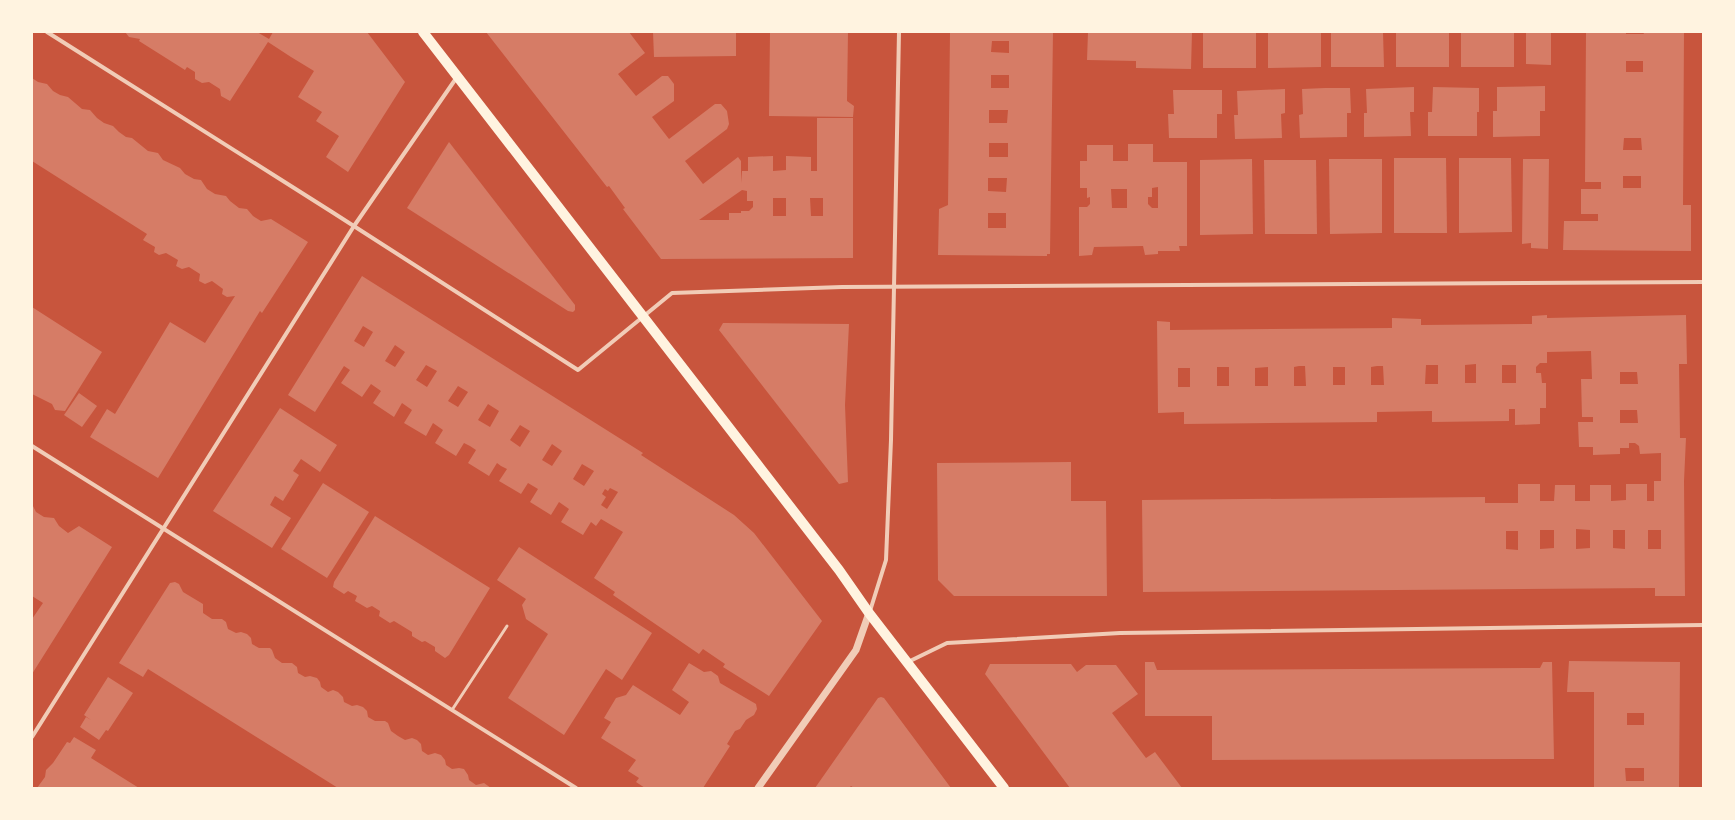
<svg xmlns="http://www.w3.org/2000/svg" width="1735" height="820" font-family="Helvetica,sans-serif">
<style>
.building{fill:#d67c66;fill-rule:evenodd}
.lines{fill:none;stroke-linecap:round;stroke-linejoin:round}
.service{stroke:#f1ccb7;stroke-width:3}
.minor{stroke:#f1ccb7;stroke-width:4}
.tertiary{stroke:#f1ccb7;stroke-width:7}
.primary{stroke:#fff3e0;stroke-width:10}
</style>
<rect width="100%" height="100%" fill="#c8553d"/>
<!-- building -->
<g class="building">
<polygon points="125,32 257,32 269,39 273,32 367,32 405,82 348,172 326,157 339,136 316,121 322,112 298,97 314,71 291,57 268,42 230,101 221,96 220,89 209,82 202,83 195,79 195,72 187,67 185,70 139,41 140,39 129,37"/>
<path d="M 486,32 L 629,32 L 645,53 L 618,74 L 636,96 L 662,76 L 668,76 L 674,84 L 674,101 L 652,117 L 669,139 L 715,104 L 721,104 L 727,111 L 729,124 L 727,129 L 685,161 L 703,184 L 738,157 L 741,161 L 741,183 L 742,171 L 748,171 L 748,157 L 773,156 L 773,171 L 786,170 L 786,156 L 811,157 L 811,171 L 817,171 L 817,118 L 853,118 L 853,258 L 661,259 L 623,209 L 625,208 L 609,186 L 607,187 ZM 742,190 L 747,191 L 747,201 L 753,201 L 753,207 L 749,211 L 741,211 L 741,213 L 729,213 L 729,220 L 699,220 ZM 773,198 L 786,198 L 786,216 L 773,216 ZM 810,198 L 823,198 L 823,216 L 811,216 Z"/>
<polygon points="653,32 736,32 736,56 654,57"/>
<polygon points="770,32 848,32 847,101 854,106 853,117 769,116"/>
<path d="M 950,32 L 1053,32 L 1050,254 L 1047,254 L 1047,256 L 938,255 L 939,209 L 948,205 ZM 992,41 L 1009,41 L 1009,53 L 991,52 ZM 991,75 L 1009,75 L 1009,88 L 991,88 ZM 989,110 L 1008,110 L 1007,123 L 989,123 ZM 989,143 L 1008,143 L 1008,157 L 989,157 ZM 988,178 L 1007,178 L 1006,192 L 988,191 ZM 988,213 L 1006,213 L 1006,228 L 988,228 Z"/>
<polygon points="1088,32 1192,32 1191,69 1136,68 1136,61 1087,60"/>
<rect x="1203" y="32" width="53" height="36"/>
<polygon points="1268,32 1321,32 1321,67 1268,68"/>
<polygon points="1331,32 1383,32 1384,67 1331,67"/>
<rect x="1396" y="32" width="53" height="35"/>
<rect x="1461" y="32" width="53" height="35"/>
<polygon points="1526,32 1551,32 1551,65 1526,64"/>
<path d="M 1586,32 L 1626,32 L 1626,34 L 1644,34 L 1643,32 L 1684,32 L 1683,205 L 1691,205 L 1691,251 L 1563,250 L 1564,221 L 1598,221 L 1598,214 L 1581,214 L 1581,189 L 1601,189 L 1601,182 L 1585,182 ZM 1626,61 L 1643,61 L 1643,72 L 1626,72 ZM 1624,138 L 1641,138 L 1642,150 L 1623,150 ZM 1623,176 L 1641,176 L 1641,188 L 1623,188 Z"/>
<polygon points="32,78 38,82 47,84 53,91 60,95 68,97 82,109 90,110 97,118 104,123 113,126 119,132 126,137 132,138 148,151 158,153 163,160 180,168 185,174 194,179 201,180 207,189 215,194 226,196 230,201 239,208 247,209 253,216 261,221 271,219 308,242 262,313 260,311 158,478 90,437 107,409 115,414 170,322 205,343 235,296 227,297 222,294 223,289 212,281 205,284 199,281 200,274 189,267 182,269 176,266 178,260 166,253 159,255 154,252 155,247 143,240 147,234 32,161"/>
<polygon points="1545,86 1545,111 1540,111 1540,136 1493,137 1493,111 1497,111 1497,87"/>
<polygon points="1414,87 1414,112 1410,112 1411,136 1364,137 1364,113 1367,113 1366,89"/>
<polygon points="1433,87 1479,88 1479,112 1477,112 1477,136 1428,136 1428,112 1432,112"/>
<polygon points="1325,88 1350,88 1351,113 1347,113 1347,137 1300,138 1299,115 1303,114 1302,89"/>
<polygon points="1285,89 1285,113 1281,114 1282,138 1235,139 1234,115 1238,115 1237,91"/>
<polygon points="1173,90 1222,90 1222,114 1217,114 1217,138 1169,138 1168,114 1174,114"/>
<polygon points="449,142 575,305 575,310 573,312 568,311 407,208"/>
<path d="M 1128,144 L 1153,144 L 1153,162 L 1187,162 L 1187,246 L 1179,246 L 1180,251 L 1158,251 L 1158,254 L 1145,255 L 1143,246 L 1094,247 L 1092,255 L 1079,256 L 1079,207 L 1087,207 L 1090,204 L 1090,197 L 1087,198 L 1087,188 L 1080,188 L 1080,161 L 1087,161 L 1087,145 L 1113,145 L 1113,161 L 1128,161 ZM 1158,187 L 1158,208 L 1152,208 L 1148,204 L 1148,197 L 1152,197 L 1152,188 ZM 1111,189 L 1127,189 L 1127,208 L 1112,208 Z"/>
<polygon points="1394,158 1446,158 1447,233 1394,233"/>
<polygon points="1459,158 1511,158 1512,232 1459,233"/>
<polygon points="1252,159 1253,234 1200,235 1200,160"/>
<polygon points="1329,159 1382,159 1382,233 1330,234"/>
<polygon points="1523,159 1549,159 1548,249 1531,248 1531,243 1522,244"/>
<polygon points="1264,160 1316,160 1317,234 1265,234"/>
<path d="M 362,276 L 643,453 L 641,455 L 734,515 L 754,533 L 822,621 L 769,696 L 723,667 L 725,664 L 703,649 L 699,654 L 613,595 L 615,592 L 594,578 L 623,532 L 601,519 L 596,526 L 591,522 L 583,535 L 561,522 L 569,509 L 559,502 L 551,515 L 530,502 L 538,489 L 528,483 L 521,494 L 499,481 L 507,469 L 501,466 L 497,463 L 489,476 L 468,463 L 476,450 L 470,446 L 464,443 L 456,456 L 435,443 L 443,430 L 433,423 L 426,436 L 404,423 L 412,410 L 402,403 L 394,417 L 373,403 L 381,391 L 371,384 L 362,397 L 341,383 L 350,370 L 344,366 L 315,412 L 288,395 ZM 363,326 L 373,332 L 364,347 L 354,341 ZM 395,345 L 405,352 L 395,367 L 385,361 ZM 426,365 L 437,371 L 427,387 L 416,380 ZM 458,386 L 468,392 L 458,407 L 448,401 ZM 488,404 L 499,411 L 490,427 L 478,420 ZM 520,425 L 530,431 L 520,447 L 510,440 ZM 552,444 L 562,451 L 552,466 L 542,460 ZM 582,464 L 594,471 L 584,486 L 573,479 ZM 610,488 L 618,492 L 607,509 L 601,505 L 606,497 L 602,494 L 605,489 L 608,491 Z"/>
<polygon points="32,307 102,352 65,411 55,410 52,404 32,394"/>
<path d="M 1547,315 L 1547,318 L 1686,315 L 1687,364 L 1679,364 L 1680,438 L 1686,438 L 1684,481 L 1685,596 L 1655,596 L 1655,588 L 1143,592 L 1142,500 L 1485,497 L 1485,503 L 1518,503 L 1518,484 L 1540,484 L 1540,501 L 1554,501 L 1555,485 L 1575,485 L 1575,501 L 1590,501 L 1590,485 L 1611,485 L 1611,501 L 1626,500 L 1626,484 L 1647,484 L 1647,501 L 1654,501 L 1654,481 L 1661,481 L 1661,453 L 1640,454 L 1639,446 L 1635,443 L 1629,443 L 1629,448 L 1620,448 L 1620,454 L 1593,455 L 1593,447 L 1579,447 L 1578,422 L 1593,422 L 1593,417 L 1582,417 L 1581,379 L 1592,379 L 1591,351 L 1547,352 L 1547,363 L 1540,363 L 1536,367 L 1536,373 L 1541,373 L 1542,383 L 1546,383 L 1546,408 L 1540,408 L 1540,424 L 1515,425 L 1515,409 L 1509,409 L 1509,421 L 1432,422 L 1432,411 L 1377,412 L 1377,422 L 1184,424 L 1184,412 L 1158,413 L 1157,321 L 1170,322 L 1170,330 L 1392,328 L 1392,318 L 1421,319 L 1421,325 L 1532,324 L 1532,316 ZM 1476,364 L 1476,383 L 1465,383 L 1465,365 ZM 1426,365 L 1438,365 L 1438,384 L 1425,384 ZM 1502,365 L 1516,365 L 1516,383 L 1502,383 ZM 1299,366 L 1305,366 L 1306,386 L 1294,386 L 1294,367 ZM 1377,366 L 1383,366 L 1384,385 L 1371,385 L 1371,367 ZM 1217,367 L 1229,367 L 1229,386 L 1217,386 ZM 1268,367 L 1268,386 L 1255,386 L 1255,368 ZM 1333,367 L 1345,367 L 1345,385 L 1333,385 ZM 1178,368 L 1190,368 L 1190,387 L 1178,387 ZM 1620,372 L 1637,372 L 1638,384 L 1620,384 ZM 1620,410 L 1637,410 L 1638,423 L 1620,423 ZM 1576,529 L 1590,530 L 1590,548 L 1576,549 ZM 1540,530 L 1554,530 L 1554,548 L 1540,549 ZM 1613,530 L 1625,530 L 1625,549 L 1613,548 ZM 1648,530 L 1661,530 L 1661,549 L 1648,549 ZM 1506,531 L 1518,531 L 1518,550 L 1506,549 Z"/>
<polygon points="723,323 849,324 845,405 848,482 839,484 719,330"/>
<polygon points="79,393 97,406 82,427 64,415"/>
<polygon points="280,408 337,445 320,472 301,459 293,471 299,475 283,501 275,496 270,505 291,518 272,548 213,511"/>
<polygon points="1071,462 1071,501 1106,501 1107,596 954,596 938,580 937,463"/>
<polygon points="323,483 369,512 327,578 281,549"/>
<polygon points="32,504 36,512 44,517 54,518 59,526 68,533 79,526 112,547 32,674 32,619 43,603 32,596"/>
<polygon points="375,516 490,588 449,655 445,658 435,651 435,647 425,641 422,642 412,636 412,632 394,621 390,623 379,616 380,611 372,606 367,608 355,601 357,596 348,591 344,594 333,587 334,582"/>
<polygon points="519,547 652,633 622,680 606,669 564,735 508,698 548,634 526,619 522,605 526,599 497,580"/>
<polygon points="175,582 179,584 183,592 203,604 203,613 212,619 222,619 226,622 228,629 236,633 241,632 247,634 251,638 252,644 259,648 270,648 272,650 275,658 282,663 292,663 297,667 298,673 305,677 310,676 317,678 320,682 321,687 328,692 333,690 338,692 343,697 344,702 352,706 357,705 363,707 367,711 368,717 375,721 385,721 388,723 391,731 398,736 405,740 412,738 417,740 421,744 422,751 428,755 435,753 441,755 445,760 446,765 452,769 459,768 464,769 468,775 469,780 476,785 484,783 491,788 338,788 148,669 143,677 119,663 170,583"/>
<path d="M 1569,661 L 1680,662 L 1679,788 L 1594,788 L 1594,692 L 1567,692 ZM 1627,713 L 1644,713 L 1644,725 L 1627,725 ZM 1625,768 L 1644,768 L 1644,781 L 1626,781 Z"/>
<polygon points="1145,662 1154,662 1157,670 1540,668 1543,662 1552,662 1554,759 1212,760 1212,716 1145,716"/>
<polygon points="689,663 704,672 711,671 718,676 720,683 756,704 757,709 754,715 746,720 740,729 735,731 727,744 730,746 703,788 645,788 636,782 639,778 628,771 636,760 601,738 611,722 604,718 616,698 626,695 633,685 680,715 689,702 672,690"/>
<polygon points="990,664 1071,664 1077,672 1086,665 1116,665 1138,694 1112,713 1146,758 1155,752 1182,788 1070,788 985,674"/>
<polygon points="108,677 133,693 108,731 106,730 99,740 80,727 86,717 91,720 84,715"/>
<polygon points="881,697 884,698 951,788 854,788 851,786 849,788 815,788 878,698"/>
<polygon points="74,737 96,750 91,758 139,788 37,788 45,777 46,770 53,763 67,742 70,743"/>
</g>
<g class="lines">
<!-- service -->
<polyline class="service" points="452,710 507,626"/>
<!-- minor -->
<g class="minor">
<polyline points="47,32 332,212 578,370 672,293 842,287 1703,282"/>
<polyline points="32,446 576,788"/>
<polyline points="870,611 886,560 891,440 899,32"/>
<polyline points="908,662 947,643 1120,633 1703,625"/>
<polyline points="32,737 354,226 457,77"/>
</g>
<!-- tertiary -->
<polyline class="tertiary" points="758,788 856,650 869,613"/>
<!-- primary -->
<polyline class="primary" points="423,32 839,570 869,613 1004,788"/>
</g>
<!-- border -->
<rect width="1735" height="820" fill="none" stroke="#fff3e0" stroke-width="66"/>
</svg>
